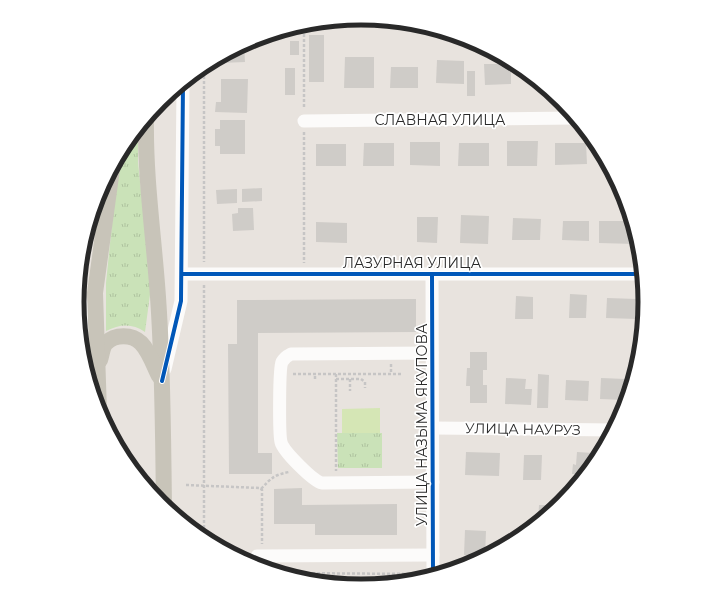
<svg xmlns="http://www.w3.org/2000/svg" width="722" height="604" font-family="Montserrat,sans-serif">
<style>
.grass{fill:url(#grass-tufts)}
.pitch{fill:#d5e6b5}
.building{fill:#cfccc8}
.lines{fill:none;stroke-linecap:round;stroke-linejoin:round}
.path{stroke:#c6c5c5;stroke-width:2.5;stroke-dasharray:3 2;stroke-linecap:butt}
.minor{stroke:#fcfbfa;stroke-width:13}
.major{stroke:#c8c4b9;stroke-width:16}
.cycleway-casing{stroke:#fff;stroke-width:6}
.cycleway{stroke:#0057b8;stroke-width:4}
.labels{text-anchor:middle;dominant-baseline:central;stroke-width:3.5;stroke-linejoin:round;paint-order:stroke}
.street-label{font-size:14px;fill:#292929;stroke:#fff}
.rim{fill:none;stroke:#292929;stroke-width:5}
</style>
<defs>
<pattern id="grass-tufts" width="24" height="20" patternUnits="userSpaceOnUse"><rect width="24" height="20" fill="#cae2b8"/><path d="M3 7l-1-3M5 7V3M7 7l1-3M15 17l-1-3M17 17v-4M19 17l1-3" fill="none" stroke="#aec29e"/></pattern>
</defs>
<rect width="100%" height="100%" fill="#e8e3de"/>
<!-- grass -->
<g class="grass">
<path d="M 138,128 L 138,162 L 151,287 L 145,332 C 132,323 120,324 106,331 L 106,283 L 119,155 L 125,144 Z"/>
<polygon points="337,433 382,433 382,468 338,468"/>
</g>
<!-- pitch -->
<polygon class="pitch" points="380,408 380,433 342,433 342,409"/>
<!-- building -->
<g class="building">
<rect x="309" y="35" width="15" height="47"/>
<rect x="290" y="41" width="9" height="14"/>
<polygon points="244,44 245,62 221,63 220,57"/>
<polygon points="345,57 374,57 374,88 344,88"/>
<polygon points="437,60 464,61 464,84 436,83"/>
<polygon points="484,64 511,64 511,84 485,85"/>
<polygon points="391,67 418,67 418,88 390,88"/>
<rect x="285" y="68" width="10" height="27"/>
<rect x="467" y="71" width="8" height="25"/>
<polygon points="532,77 534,79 540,84 532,84"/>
<polygon points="221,79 248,79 247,113 215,112 216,102 221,102"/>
<polygon points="220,120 245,120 245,154 220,154 220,146 215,146 215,129 220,129"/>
<polygon points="507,141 538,141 537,166 507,166"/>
<polygon points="410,142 440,142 440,166 410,165"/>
<polygon points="364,143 394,143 394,166 363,166"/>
<polygon points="459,143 489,143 489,166 458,166"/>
<polygon points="555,143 586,143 587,164 555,165"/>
<rect x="316" y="144" width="30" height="22"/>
<polygon points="262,188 262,201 242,202 242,189"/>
<polygon points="237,189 237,203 217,204 216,190"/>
<polygon points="238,208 253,208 254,230 233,231 232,214 238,213"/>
<polygon points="461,215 489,216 488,244 460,243"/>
<polygon points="417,217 438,217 437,243 417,242"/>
<polygon points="513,218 541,219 540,240 512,240"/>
<polygon points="563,221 589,221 589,241 562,240"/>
<polygon points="599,221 632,221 635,232 635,244 599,243"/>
<polygon points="316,222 347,223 347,243 316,242"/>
<polygon points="570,294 587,295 586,318 569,318"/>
<polygon points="516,296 533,297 533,319 515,319"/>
<polygon points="607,298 637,299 637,319 606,318"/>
<polygon points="416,299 416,332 258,333 258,453 272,453 272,474 229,474 228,344 237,344 237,300"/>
<polygon points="470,352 487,352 487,370 483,370 483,385 487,385 487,403 470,403 470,386 466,386 467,368 470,368"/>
<polygon points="538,374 549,375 548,408 537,408"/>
<polygon points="506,378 526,379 525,389 532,389 531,405 505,404"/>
<polygon points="601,378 626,379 625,400 600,399"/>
<polygon points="566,380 589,381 588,401 565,400"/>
<polygon points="466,452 500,453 499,476 465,475"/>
<polygon points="577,452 593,453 592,466 585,474 572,474 573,464 576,465"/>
<polygon points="524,455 542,455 541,480 523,480"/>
<polygon points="302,488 302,505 397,504 397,535 315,535 315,524 274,524 274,489"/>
<polygon points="539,505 552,505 552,511 538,522"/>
<polygon points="465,530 486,531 485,556 464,555"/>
</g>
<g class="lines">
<!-- path -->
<g class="path">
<polyline points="304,24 304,109"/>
<polyline points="204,66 204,262"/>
<polyline points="304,132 304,263"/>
<polyline points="204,285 204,539"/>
<polyline points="391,364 391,374"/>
<polyline points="293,374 402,374"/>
<polyline points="336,374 336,471"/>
<polyline points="315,379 315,374"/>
<polyline points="336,379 361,379 365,382 365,388"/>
<polyline points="350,379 350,391"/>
<polyline points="186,485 260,488 262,490 262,544"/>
<path d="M 261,489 C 271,478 274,475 289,472"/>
<polyline points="282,573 422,574"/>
</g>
<!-- minor -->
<g class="minor">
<polyline points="304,121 576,118"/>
<polyline points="182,274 642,274"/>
<polyline points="432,274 433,575"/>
<polyline points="78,292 93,346"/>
<path d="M 432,353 L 291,354 C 287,356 284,358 282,362 C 279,368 279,434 281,442 C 283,451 313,481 322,483 L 433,482"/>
<polyline points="165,369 181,301 183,83"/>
<polyline points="433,428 613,430"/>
<polyline points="257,556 433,555"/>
</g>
<!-- major -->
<g class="major">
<path d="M 146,119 C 145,179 154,238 158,297 C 163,367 163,437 164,506"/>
<path d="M 100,360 C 102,355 102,347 106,343 C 115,334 132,334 141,343 C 149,351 154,366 159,376"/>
<polyline points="99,412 95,293 112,169"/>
</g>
<!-- cycleway casing -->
<g class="cycleway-casing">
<g id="cycleway">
<polyline points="182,274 642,274"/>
<polyline points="432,274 433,575"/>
<polyline points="162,381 181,301 183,83"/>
</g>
</g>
<!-- cycleway -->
<use href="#cycleway" class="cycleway"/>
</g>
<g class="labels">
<!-- street labels -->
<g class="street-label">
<text x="440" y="120">СЛАВНАЯ УЛИЦА</text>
<text x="412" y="263">ЛАЗУРНАЯ УЛИЦА</text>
<text transform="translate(422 425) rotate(-90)">УЛИЦА НАЗЫМА ЯКУПОВА</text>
<text transform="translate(523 429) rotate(1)">УЛИЦА НАУРУЗ</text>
</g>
</g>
<!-- crop -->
<path d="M0 0H722V604H0ZM84 302a277 277 0 1 1 554 0a277 277 0 1 1-554 0Z" fill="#fff" fill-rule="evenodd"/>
<path class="rim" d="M84 302a277 277 0 1 1 554 0a277 277 0 1 1-554 0Z"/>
</svg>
